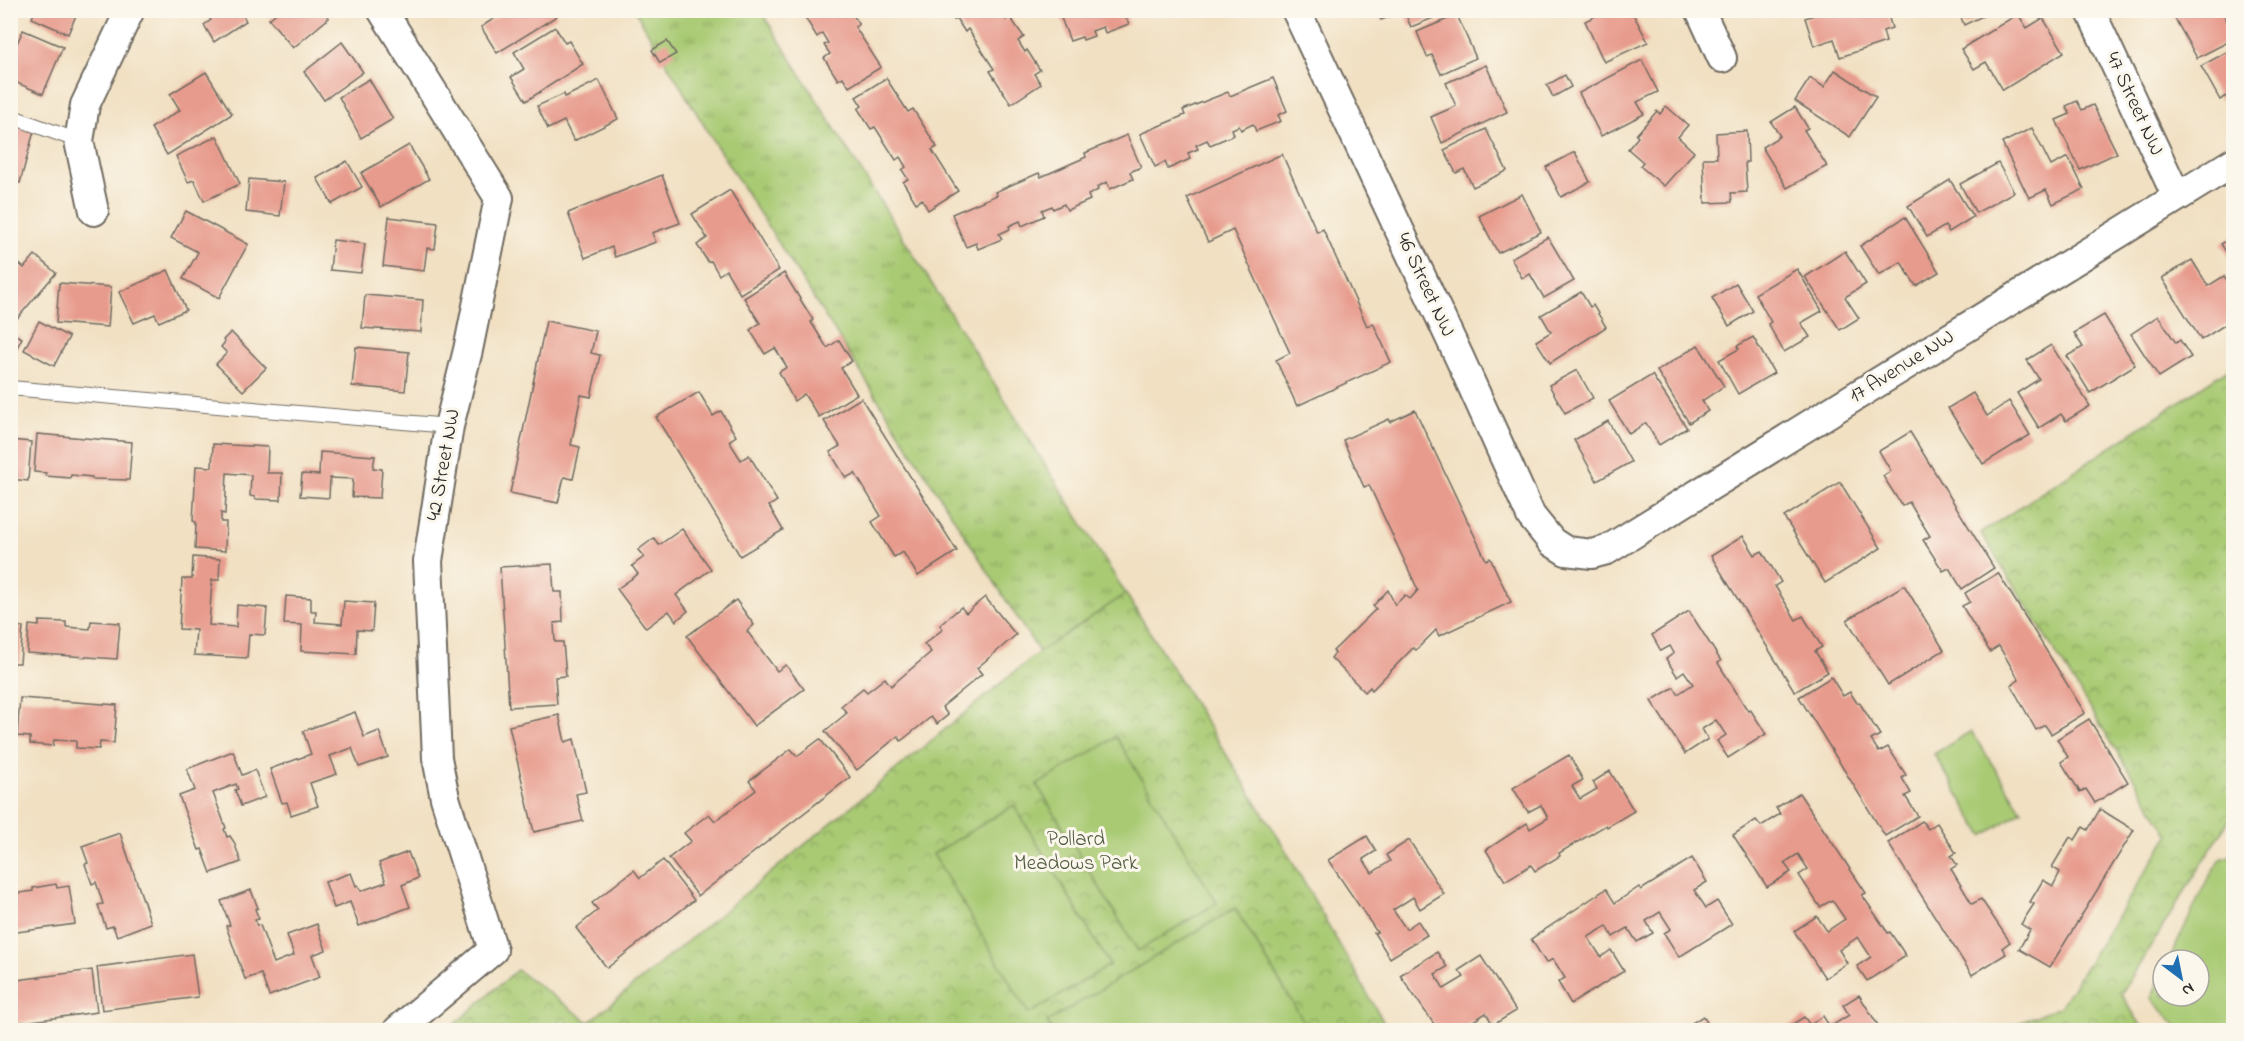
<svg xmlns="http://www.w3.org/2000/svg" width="2244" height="1041" font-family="'Indie Flower',sans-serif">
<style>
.grass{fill:url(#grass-tufts);stroke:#6a7a4f;stroke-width:1.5}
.park{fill:url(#park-crowns);stroke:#6a7a4f;stroke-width:1.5}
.pitch{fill:#a9ca73;stroke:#6a7a4f;stroke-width:1.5}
.building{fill:#e79b8d}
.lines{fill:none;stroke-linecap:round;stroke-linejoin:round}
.service-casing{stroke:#706a60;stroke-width:16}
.minor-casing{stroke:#706a60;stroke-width:32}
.service{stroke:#fff;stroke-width:14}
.minor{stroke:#fff;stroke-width:28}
.labels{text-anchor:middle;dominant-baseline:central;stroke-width:6;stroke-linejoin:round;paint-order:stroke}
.street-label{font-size:21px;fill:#2b2b2b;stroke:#fbf7ec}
.park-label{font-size:21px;fill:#515b41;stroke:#fbf7ec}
</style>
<defs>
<pattern id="grass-tufts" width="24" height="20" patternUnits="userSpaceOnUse" patternTransform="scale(1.5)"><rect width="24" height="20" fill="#a9ca73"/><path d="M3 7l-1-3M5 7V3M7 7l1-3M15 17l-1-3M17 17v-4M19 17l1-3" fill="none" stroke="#8aa45f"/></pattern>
<pattern id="park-crowns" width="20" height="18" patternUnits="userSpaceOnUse" patternTransform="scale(1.5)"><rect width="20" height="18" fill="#a9ca73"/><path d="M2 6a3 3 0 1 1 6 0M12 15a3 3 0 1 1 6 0" fill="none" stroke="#8aa45f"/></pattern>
</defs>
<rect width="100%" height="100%" fill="#fbf7ec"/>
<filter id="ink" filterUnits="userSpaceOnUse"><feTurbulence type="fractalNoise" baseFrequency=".0167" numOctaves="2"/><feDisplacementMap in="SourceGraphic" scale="12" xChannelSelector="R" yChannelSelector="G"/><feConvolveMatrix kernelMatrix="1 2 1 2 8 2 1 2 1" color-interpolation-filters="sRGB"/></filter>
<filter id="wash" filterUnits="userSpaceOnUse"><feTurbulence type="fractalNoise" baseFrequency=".008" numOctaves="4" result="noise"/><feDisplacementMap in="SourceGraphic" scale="24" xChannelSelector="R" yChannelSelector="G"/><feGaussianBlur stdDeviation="1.35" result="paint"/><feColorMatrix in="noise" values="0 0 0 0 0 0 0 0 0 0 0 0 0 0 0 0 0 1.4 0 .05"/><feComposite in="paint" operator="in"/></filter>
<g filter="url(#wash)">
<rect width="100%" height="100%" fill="#f1e0c2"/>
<!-- grass -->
<polygon class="grass" points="635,11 761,11 1126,594 1039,652 714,142"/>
<!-- park -->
<g class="park">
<polygon points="2233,366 2233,814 2121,994 2144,1030 2000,1030 2060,1007 2169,835 1981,533"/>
<polygon points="1126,594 1281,842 1388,1030 448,1030 517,970 589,1022 1039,652"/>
</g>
<!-- pitch -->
<g class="pitch">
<polygon points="1971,731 2022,811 1983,836 1934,754"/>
<polygon points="1116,737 1217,903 1138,951 1037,785"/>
<polygon points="1014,805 1110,965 1029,1014 933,854"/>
<polygon points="2233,855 2233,1030 2189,1030 2179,1028 2151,998 2163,973 2163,996 2199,996 2199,960 2169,960 2207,880 2221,859"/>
<polygon points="1235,908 1309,1030 1052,1030 1047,1022"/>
</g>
<g id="blocks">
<!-- building -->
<g class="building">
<polygon points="35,10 76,10 77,13 68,34 32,18"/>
<polygon points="205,10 240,10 246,21 214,42 204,25 211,20"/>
<polygon points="280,10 322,10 329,18 293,48 269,19"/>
<polygon points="499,10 553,10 557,16 497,53 481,27 501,14"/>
<polygon points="807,10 850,10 859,24 855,27 881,67 849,87 843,77 838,80 824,58 830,54 824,45 828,43 822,33 817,37 803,14"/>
<polygon points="947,10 994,10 995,12 1000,10 1006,20 1010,17 1024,37 1018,41 1025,52 1027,50 1040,70 1034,74 1041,84 1011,104 990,71 994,69 968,29 965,32 956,18 954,20"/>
<polygon points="1070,10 1144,10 1144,11 1126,18 1129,24 1105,33 1103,27 1092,31 1094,36 1083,40 1082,37 1070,41 1061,18 1071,14"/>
<polygon points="1377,10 1451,10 1451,11 1411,27 1404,11 1381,20"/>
<polygon points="1608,10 1631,10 1648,42 1604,62 1585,21"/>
<polygon points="1829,10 1873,10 1875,16 1887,12 1892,28 1883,31 1886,42 1840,57 1834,39 1814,46 1805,18"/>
<polygon points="1958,10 1995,10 1964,25"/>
<polygon points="2181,10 2221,10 2234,34 2234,39 2197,58 2173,15"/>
<polygon points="2018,14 2027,28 2043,18 2064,52 2003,90 1986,62 1974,69 1961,49"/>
<polygon points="1457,15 1476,58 1441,74 1432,55 1427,57 1417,32"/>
<polygon points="555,27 565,43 569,41 583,64 526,101 511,77 524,69 514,52"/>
<polygon points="23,30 63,47 43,94 10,80 10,59"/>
<polygon points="667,41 676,54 660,63 652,50"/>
<polygon points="342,42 363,72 324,100 304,72"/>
<polygon points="2234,48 2234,92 2220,100 2201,66"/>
<polygon points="1642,60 1658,92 1637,102 1644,114 1601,136 1579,93"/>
<polygon points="1486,65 1507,112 1442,143 1431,117 1456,106 1446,83"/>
<polygon points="1835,70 1876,97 1850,137 1795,101 1810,78 1824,87"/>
<polygon points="206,72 232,114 167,155 151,128 180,110 170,94"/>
<polygon points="1565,75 1571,87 1553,97 1547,85"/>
<polygon points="886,78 908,112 913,109 937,147 932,150 958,191 928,210 922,199 916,203 903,182 908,179 902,170 906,167 900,157 896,160 875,127 871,129 858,109 862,106 856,97"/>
<polygon points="1273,78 1287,111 1278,115 1281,121 1256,131 1253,124 1241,130 1239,126 1232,129 1234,135 1210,145 1207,140 1196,145 1198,149 1188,153 1190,159 1168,169 1165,162 1155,167 1140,134 1185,115 1183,110 1228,92 1230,96"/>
<polygon points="369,79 393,119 361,138 339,97"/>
<polygon points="599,80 618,119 574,141 564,121 548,129 537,106 564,94 565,97"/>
<polygon points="2077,101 2082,110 2093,105 2117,153 2080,170 2056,120 2070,114 2066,106"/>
<polygon points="1666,106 1688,125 1678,137 1694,152 1664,186 1640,166 1643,162 1628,149 1638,137 1636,135 1657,111 1660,114"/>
<polygon points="1795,107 1808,128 1804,130 1827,166 1787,188 1762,147 1780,136 1771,122"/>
<polygon points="10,125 34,131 20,183 10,180"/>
<polygon points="2032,128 2051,166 2068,157 2084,189 2053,204 2046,190 2029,198 2002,143"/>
<polygon points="1486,129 1507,171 1473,187 1464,169 1456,173 1444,150"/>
<polygon points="1747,131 1748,162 1745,162 1747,192 1731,193 1732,202 1705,203 1703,158 1717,158 1716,133"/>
<polygon points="1127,135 1141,167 1130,172 1133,179 1110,189 1107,182 1097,187 1098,190 1088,195 1090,200 1067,210 1064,204 1053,209 1052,206 1042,210 1044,216 1022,226 1020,221 1009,226 1010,229 999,234 1002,239 978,249 976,243 966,247 952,214 997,195 995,192 1039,173 1041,177 1086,157 1085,153"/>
<polygon points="217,136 240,184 204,201 194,180 188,182 176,156"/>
<polygon points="409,145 429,179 381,207 361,173"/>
<polygon points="1575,152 1590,182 1561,197 1546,167"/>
<polygon points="1282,154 1317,232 1323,229 1367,326 1373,323 1391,362 1297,406 1276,360 1290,353 1233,230 1208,242 1187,198"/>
<polygon points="347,161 362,187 332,204 317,178"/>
<polygon points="1998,163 2014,192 1976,213 1960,184"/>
<polygon points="662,175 680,223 652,233 656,242 615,257 612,247 585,258 568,213"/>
<polygon points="249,179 284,182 280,216 246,212"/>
<polygon points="1950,180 1973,217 1949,232 1945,226 1927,237 1908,206"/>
<polygon points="10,187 14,188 12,222 10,222"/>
<polygon points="730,190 779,270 740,294 726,270 719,275 711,261 708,262 697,245 707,238 692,214"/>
<polygon points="1522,194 1541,232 1498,253 1479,216"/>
<polygon points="186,211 248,244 219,298 183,279 198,252 171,238"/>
<polygon points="389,217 438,223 435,249 427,248 424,271 383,266"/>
<polygon points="1905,217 1939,272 1916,286 1901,262 1879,275 1860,246"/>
<polygon points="2234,236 2234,264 2221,244"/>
<polygon points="1548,237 1574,281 1544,298 1530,274 1522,278 1511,258"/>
<polygon points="333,240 365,244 361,273 330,270"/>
<polygon points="1845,251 1866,284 1845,297 1859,318 1840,330 1805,277"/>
<polygon points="35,255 56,273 15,321 10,317 10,256 24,268"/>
<polygon points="2192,260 2208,286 2224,276 2234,290 2234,319 2201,340 2162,278"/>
<polygon points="1797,269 1822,311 1801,323 1810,337 1784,352 1768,324 1771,322 1755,294"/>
<polygon points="168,270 186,310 159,322 155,314 134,323 119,292"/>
<polygon points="784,273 813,320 811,322 827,348 839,340 852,361 841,368 857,394 819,417 804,394 794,401 779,372 787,367 775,348 765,354 750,330 760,323 744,298"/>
<polygon points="59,283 111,287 108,327 56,323"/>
<polygon points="1736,283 1753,311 1729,326 1712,298"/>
<polygon points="1581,292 1590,307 1593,305 1606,327 1550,363 1536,341 1551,332 1541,315"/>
<polygon points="365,295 423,300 421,332 362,328"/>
<polygon points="2104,315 2135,365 2090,393 2067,356 2083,347 2074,333"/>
<polygon points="2158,316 2176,343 2180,340 2191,357 2159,377 2131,334"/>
<polygon points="39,321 69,337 54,366 24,350"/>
<polygon points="546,321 596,331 591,353 600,355 591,397 581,395 571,445 580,447 573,479 564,477 558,503 510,493"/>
<polygon points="10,332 22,338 10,361"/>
<polygon points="231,332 266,368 243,391 216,364 227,353 221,347 225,342 223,340"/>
<polygon points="1753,337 1774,373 1738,394 1719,360 1739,349 1737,346"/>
<polygon points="1698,345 1724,386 1702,401 1708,411 1689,423 1657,371"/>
<polygon points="2051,345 2090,406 2066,421 2061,414 2039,428 2017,393 2039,379 2027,360"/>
<polygon points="356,347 409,352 405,391 352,386"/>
<polygon points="1577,370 1593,398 1565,413 1549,385"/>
<polygon points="1652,375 1687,428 1659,445 1646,423 1629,434 1609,401"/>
<polygon points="699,392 713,416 721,411 736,436 729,441 741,460 749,455 777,501 769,506 783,530 740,556 656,417"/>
<polygon points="1973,393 1987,416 2009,401 2030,435 1983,464 1948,408"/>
<polygon points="861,398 957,551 918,576 903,552 894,557 872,522 881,516 855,473 846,478 830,452 840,446 824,421"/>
<polygon points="1415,410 1486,560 1490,558 1511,602 1439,636 1436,630 1416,650 1413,648 1372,690 1370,687 1365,692 1331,658 1335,653 1333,651 1376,609 1373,606 1388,590 1395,605 1405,595 1410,599 1418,590 1369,485 1364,487 1343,440 1389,419 1390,422"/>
<polygon points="1608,421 1631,462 1597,481 1574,440"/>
<polygon points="1910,432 1994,568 1962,589 1949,568 1943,571 1923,540 1930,536 1909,502 1902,506 1883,476 1891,471 1879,451"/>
<polygon points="37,434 132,442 129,480 92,479 92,477 71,475 70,478 46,476 46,473 34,472"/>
<polygon points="10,440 31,442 28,481 10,479"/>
<polygon points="213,444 268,447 267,473 282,473 281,500 255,499 255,497 250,496 251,475 227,473 225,514 221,513 221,522 226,522 225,551 195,549 196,522 193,521 196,466 212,467"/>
<polygon points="320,452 375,456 373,468 382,469 380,498 352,497 353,479 330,478 329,498 300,496 302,474 319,475"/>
<polygon points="1840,482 1881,548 1825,583 1784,517"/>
<polygon points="682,529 711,569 676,595 688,611 676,621 669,611 646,628 617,589 638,574 632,566 644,557 638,550 654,538 659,545"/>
<polygon points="1743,536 1755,555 1762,551 1781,582 1775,586 1796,620 1803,616 1822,647 1815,651 1828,672 1795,692 1711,556"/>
<polygon points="193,557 220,559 219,580 212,580 209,625 236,627 237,605 267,608 265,635 249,634 247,658 194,655 196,630 179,629 182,579 192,579"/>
<polygon points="552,564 554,592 562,592 563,622 554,623 555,642 563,642 566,676 555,677 557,704 509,707 500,567"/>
<polygon points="1998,573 2085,713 2051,734 2045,725 2036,730 2011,685 2019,680 1999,646 1990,652 1962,606 1970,602 1965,593"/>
<polygon points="1904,585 1944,650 1888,685 1847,620"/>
<polygon points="286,596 311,598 311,611 316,611 315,622 342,624 344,601 374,603 372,631 357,630 356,654 301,651 302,625 284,624"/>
<polygon points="985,597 1016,635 977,668 982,674 942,707 948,715 937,724 931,717 901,741 898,736 857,770 825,731 847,713 841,706 863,688 867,692 885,678 891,686 931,652 924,644 943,629 940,625 961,607 966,613"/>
<polygon points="736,600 754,625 747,631 777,671 786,665 804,689 754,726 687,636"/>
<polygon points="1689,611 1721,661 1718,663 1748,711 1750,709 1766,734 1728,758 1717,741 1726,735 1716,720 1702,729 1708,739 1685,754 1651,701 1674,687 1678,694 1693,684 1684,671 1677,676 1666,659 1674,653 1670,646 1661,651 1652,635"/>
<polygon points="39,621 66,622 66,627 90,629 91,621 120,623 117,659 27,653 29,625 39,626"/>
<polygon points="10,626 23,627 20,663 10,663"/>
<polygon points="1831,677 1843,696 1850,692 1857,703 1859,702 1880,735 1871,740 1879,752 1888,747 1906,775 1902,778 1911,793 1905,796 1918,816 1885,836 1799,697"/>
<polygon points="20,698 117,705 114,743 100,742 99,749 76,748 76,741 54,740 53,746 30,744 30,737 17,736"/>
<polygon points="355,712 364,737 379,731 388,757 359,767 352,748 330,756 337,774 310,783 318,806 291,815 287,802 282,803 270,769 311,754 303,731"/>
<polygon points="559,715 565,742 574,739 586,792 576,794 583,821 534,832 509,726"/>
<polygon points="2089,719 2128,782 2095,803 2086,789 2080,792 2061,762 2068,757 2057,739"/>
<polygon points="820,739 850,777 698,896 669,858 691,841 684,833 709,814 715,821 756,790 749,781 791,749 797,756"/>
<polygon points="233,751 242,775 255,770 265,797 241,806 235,790 238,789 236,784 213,793 226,828 224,829 227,837 230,836 234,842 241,862 211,873 202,849 199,850 179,796 195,790 187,769"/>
<polygon points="1569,755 1583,780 1572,786 1580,799 1597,789 1593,782 1610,771 1634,811 1607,827 1606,825 1559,853 1560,856 1535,871 1531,865 1505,881 1486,850 1527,823 1530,829 1548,818 1541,805 1528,812 1513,788"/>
<polygon points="1799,793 1866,893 1862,895 1888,933 1890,932 1906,956 1867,981 1857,966 1871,957 1858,937 1839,950 1847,963 1825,978 1794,931 1817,916 1827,931 1845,919 1832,900 1820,907 1799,875 1808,869 1798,854 1784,863 1791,872 1767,887 1733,835 1756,820 1761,826 1780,814 1776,808"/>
<polygon points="2100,809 2134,830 2050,967 2019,949 2030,930 2021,924 2034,904 2030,902 2043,880 2053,886 2060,872 2052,867 2070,837 2075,840 2083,827 2088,830"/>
<polygon points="1922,821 1928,829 1937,823 1956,853 1951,856 1957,865 1951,869 1972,904 1981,899 2010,942 2002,948 2006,954 1972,975 1888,843"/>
<polygon points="120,833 151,923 117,936 113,926 106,928 98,905 103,904 96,882 92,884 85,864 88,863 82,846"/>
<polygon points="1367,836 1376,851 1363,859 1372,873 1390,861 1386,855 1409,840 1444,894 1420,909 1413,897 1393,910 1406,929 1418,921 1427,935 1390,958 1374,933 1377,932 1328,860"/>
<polygon points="408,852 418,878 402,885 410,907 359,926 350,902 334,908 325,882 351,873 356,886 358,885 361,891 386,882 379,863"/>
<polygon points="1692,858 1707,882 1694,890 1706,908 1717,901 1732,924 1679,957 1664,933 1671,929 1660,912 1646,921 1653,933 1637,942 1628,928 1613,937 1607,926 1588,937 1601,957 1611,950 1624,971 1571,1004 1558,982 1565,978 1553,959 1546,963 1531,939 1606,889 1615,903 1639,887 1641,890"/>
<polygon points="663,860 694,900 607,968 576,928 598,910 592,903 634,870 640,878"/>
<polygon points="56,884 57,888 69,886 75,924 10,933 10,892 13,891 13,894 33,891 33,888"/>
<polygon points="251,890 258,908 255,909 259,919 255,920 257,926 260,925 274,963 294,955 287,935 317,924 326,950 312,955 320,977 269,996 261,974 245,979 226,926 230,925 221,901"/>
<polygon points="1437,952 1447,967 1435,974 1444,989 1464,977 1459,970 1481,956 1516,1011 1493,1025 1486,1013 1467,1025 1470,1030 1438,1030 1400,975"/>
<polygon points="192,954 198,997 102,1010 97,967"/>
<polygon points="92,970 97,1012 10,1024 10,981"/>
<polygon points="1859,995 1881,1030 1791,1030 1788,1027 1804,1017 1810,1025 1823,1016 1830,1027 1849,1015 1843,1005"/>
<polygon points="1703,1016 1712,1030 1681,1030"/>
</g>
</g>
</g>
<g filter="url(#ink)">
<use href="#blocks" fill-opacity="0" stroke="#706a60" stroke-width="1.5"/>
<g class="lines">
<!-- service casing -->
<g class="service-casing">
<g id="service">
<polyline points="10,116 79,141"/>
<polyline points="10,388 449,426"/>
</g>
</g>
<!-- minor casing -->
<g class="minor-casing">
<g id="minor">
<polyline points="382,10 499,198 468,350 449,426 428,561 437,758 445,798 493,950 398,1030"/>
<polyline points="1296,10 1460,359 1531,516 1552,542 1566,551 1592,554 1607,550 2234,162"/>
<polyline points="1700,10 1722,58"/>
<polyline points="2090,10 2177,197"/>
<polyline points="94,211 79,141 85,105 130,10"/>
</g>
</g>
<!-- service -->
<use href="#service" class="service"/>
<!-- minor -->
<use href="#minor" class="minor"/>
</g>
</g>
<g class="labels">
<!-- street labels -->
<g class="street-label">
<text transform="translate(2134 104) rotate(65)">47 Street NW</text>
<text transform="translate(1425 285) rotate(65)">46 Street NW</text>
<text transform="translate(1902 367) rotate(-32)">17 Avenue NW</text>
<text transform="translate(444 465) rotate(-80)">42 Street NW</text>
</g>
<!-- park labels -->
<g class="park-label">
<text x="1076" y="840">Pollard<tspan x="1076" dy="24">Meadows Park</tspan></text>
</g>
</g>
<!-- margin -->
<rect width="2244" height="1041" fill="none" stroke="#fbf7ec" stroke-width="36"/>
<!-- north arrow -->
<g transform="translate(2181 978) rotate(148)"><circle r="28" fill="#fbf7ec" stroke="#a8a59f" stroke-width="1.5"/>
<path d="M0-4.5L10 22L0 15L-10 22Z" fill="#1f6fb2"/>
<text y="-9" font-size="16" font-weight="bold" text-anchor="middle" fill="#2b2b2b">N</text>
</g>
</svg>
